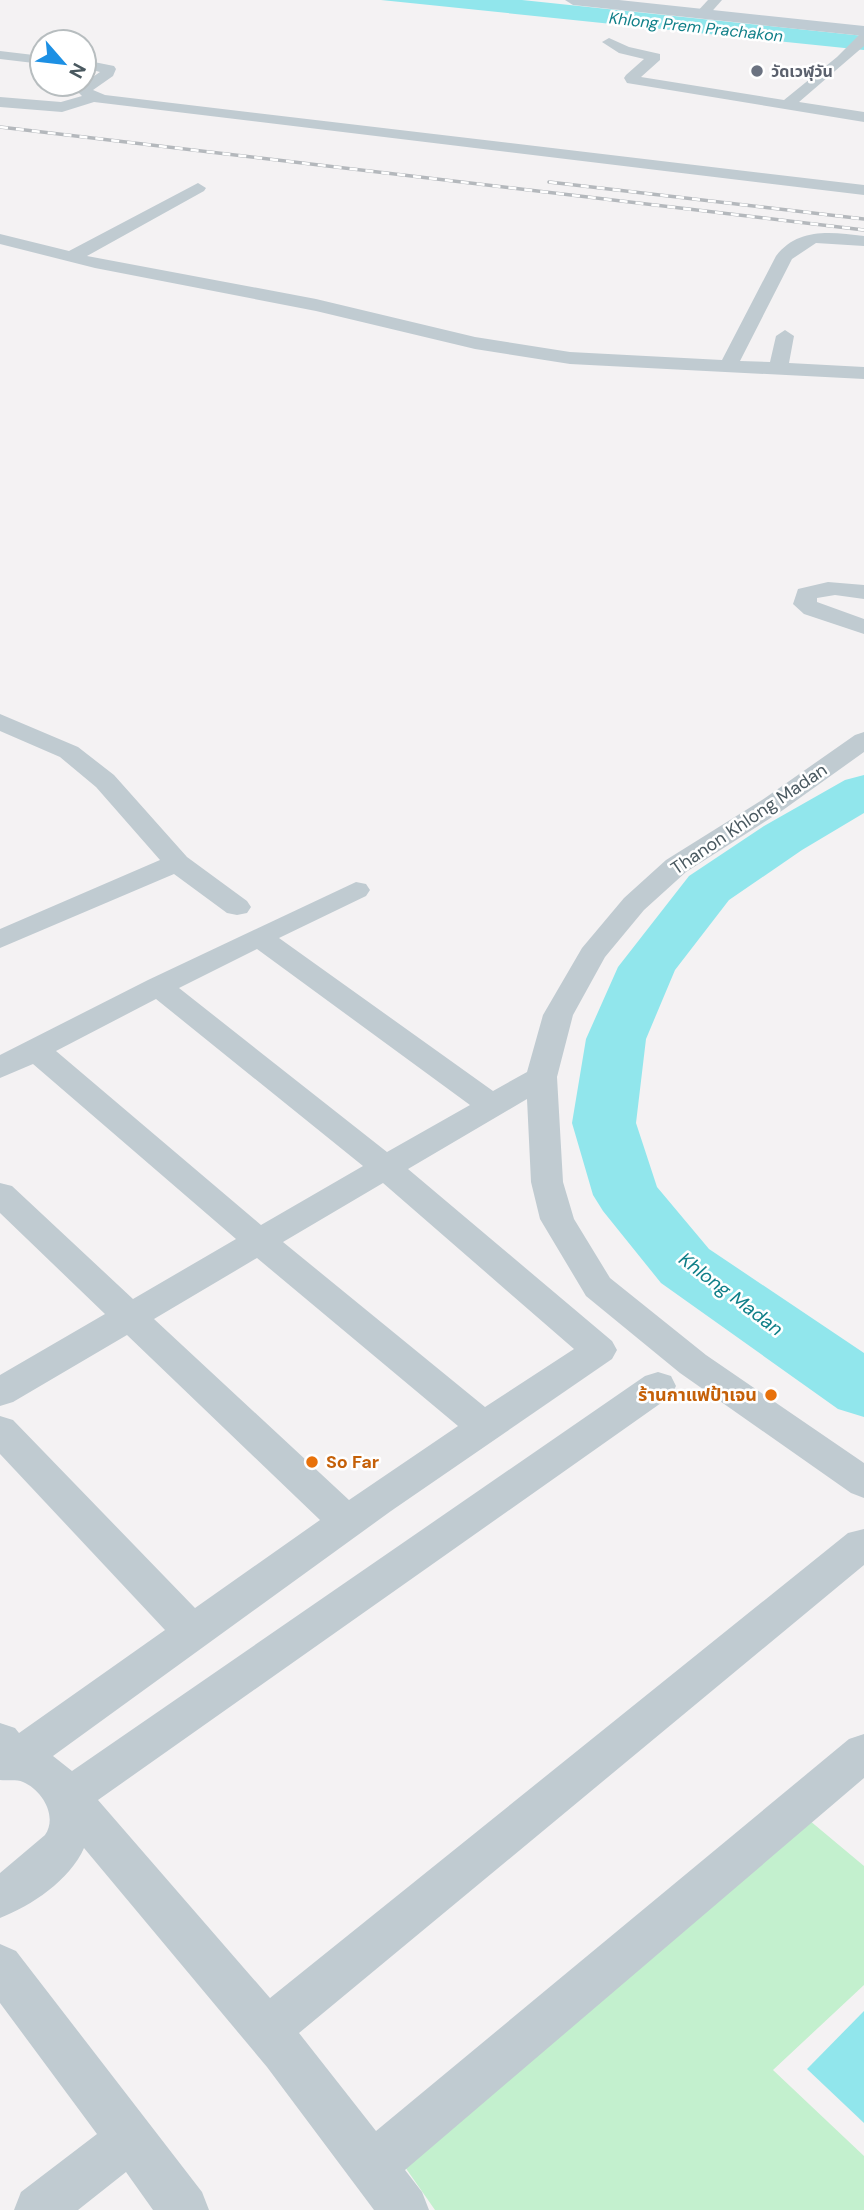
<svg xmlns="http://www.w3.org/2000/svg" width="864" height="2210" font-family="'DM Sans','Noto Sans Thai',sans-serif">
<style>
.green{fill:#c3f0ce}
.water{fill:#91e6ec}
.lines{fill:none;stroke-linecap:round;stroke-linejoin:round}
.river{fill:#91e6ec;fill-rule:evenodd}
.street{fill:#c0cbd1;fill-rule:evenodd}
.secondary{fill:#bfcbd3;fill-rule:evenodd}
.rail-casing{stroke:#b4b8bc;stroke-width:3.5}
.rail{stroke:#fff;stroke-width:2.5;stroke-dasharray:8;stroke-linecap:butt}
.worship-dot{fill:#6b7280;stroke:#fff;stroke-width:2.5}
.food-dot{fill:#e8710a;stroke:#fff;stroke-width:2.5}
.labels{text-anchor:middle;dominant-baseline:central;stroke-width:5;stroke-linejoin:round;paint-order:stroke}
.far-water-label{font-size:16px;font-style:italic;fill:#0f7f88;stroke:#fff}
.far-worship-label{font-size:16px;font-weight:bold;fill:#5b616d;stroke:#fff;text-anchor:start}
.street-label{font-size:18px;fill:#4a5960;stroke:#fff}
.food-label{font-size:18px;font-weight:bold;fill:#c56008;stroke:#fff;text-anchor:end}
.water-label{font-size:19px;font-style:italic;fill:#0f7f88;stroke:#fff}
</style>
<rect width="100%" height="100%" fill="#f4f2f3"/>
<!-- green -->
<polygon class="green" points="803,1815 864,1866 864,1985 773,2070 864,2156 864,2210 435,2210 398,2157"/>
<!-- water -->
<g class="water">
<polygon points="381,0 522,0 864,36 864,50"/>
<polygon points="864,2011 864,2123 807,2069"/>
</g>
<g class="lines">
<!-- river -->
<polygon class="river" points="864,775 864,813 802,850 729,900 675,970 646,1039 636,1123 657,1187 709,1249 864,1353 864,1417 838,1409 661,1283 603,1211 593,1195 572,1123 586,1039 618,967 689,876 764,826 845,780"/>
<!-- street -->
<g class="street">
<polygon points="708,0 722,0 707,17 697,17 695,14"/>
<polygon points="864,34 864,46 799,102 864,112 864,122 627,83 624,78 626,75 644,59 619,53 602,42 609,38 629,47 660,54 660,60 641,77 784,100 837,57 859,35"/>
<polygon points="0,51 42,56 42,64 0,59"/>
<polygon points="84,60 114,66 116,69 113,76 93,90 105,95 864,185 864,195 94,102 62,112 0,107 0,97 61,102 82,96 76,90 78,87 100,72 84,68"/>
<path d="M 198,183 L 206,188 L 204,191 L 87,256 L 316,299 L 475,337 L 570,352 L 722,360 L 776,256 C 798,227 832,232 864,236 L 864,246 L 816,243 L 792,259 L 740,361 L 770,362 L 776,336 L 785,330 L 794,336 L 789,363 L 864,367 L 864,379 L 570,364 L 475,349 L 316,311 L 95,268 L 0,244 L 0,234 L 69,251 Z"/>
<polygon points="828,582 864,585 864,599 835,595 817,598 817,602 864,619 864,634 804,614 793,604 798,589"/>
<polygon points="0,714 78,747 114,775 187,857 247,901 251,907 247,913 237,915 227,913 174,874 0,948 0,929 160,860 96,787 60,757 0,731"/>
<path d="M 864,732 L 864,752 L 783,810 L 686,872 L 644,910 L 605,957 L 573,1015 L 557,1077 L 563,1182 L 574,1219 L 610,1278 L 706,1355 L 864,1463 L 864,1498 L 851,1493 L 680,1373 L 586,1296 L 540,1219 L 531,1182 L 527,1099 L 408,1169 L 612,1341 L 617,1350 L 612,1359 L 391,1511 L 53,1756 L 72,1771 L 645,1376 L 658,1372 L 671,1376 L 676,1386 L 671,1396 L 98,1800 L 270,1998 L 848,1533 L 864,1529 L 864,1565 L 299,2033 L 376,2131 L 849,1739 L 864,1734 L 864,1778 L 405,2170 L 422,2192 L 429,2210 L 374,2210 L 267,2067 L 84,1848 C 70,1880 31,1906 0,1918 L 0,1873 L 45,1835 C 58,1816 42,1790 23,1782 C 16,1779 8,1781 0,1780 L 0,1723 L 15,1728 L 19,1733 L 165,1630 L 0,1454 L 0,1416 L 13,1420 L 195,1608 L 320,1520 L 127,1335 L 13,1402 L 0,1406 L 0,1375 L 105,1314 L 0,1213 L 0,1183 L 12,1186 L 133,1299 L 236,1239 L 33,1064 L 0,1078 L 0,1055 L 148,980 L 356,882 L 366,884 L 370,890 L 366,896 L 279,938 L 493,1091 L 527,1072 L 543,1015 L 582,948 L 624,898 L 666,860 L 765,798 L 855,735 ZM 257,949 L 470,1105 L 387,1152 L 179,988 ZM 156,999 L 363,1166 L 261,1225 L 56,1051 ZM 383,1183 L 574,1349 L 485,1407 L 283,1242 ZM 257,1258 L 458,1426 L 349,1500 L 154,1319 Z"/>
<polygon points="0,1944 16,1951 202,2192 209,2210 153,2210 126,2172 78,2210 14,2210 21,2192 97,2134 0,2003"/>
</g>
<!-- secondary -->
<polygon class="secondary" points="565,0 619,0 864,26 864,36 573,5"/>
<!-- rail casing -->
<g class="rail-casing">
<g id="rail">
<polyline points="0,127 864,230"/>
<polyline points="549,182 864,219"/>
</g>
</g>
<!-- rail -->
<use href="#rail" class="rail"/>
</g>
<!-- markers -->
<circle class="worship-dot" cx="757" cy="71" r="7"/>
<g class="food-dot">
<circle cx="771" cy="1395" r="7"/>
<circle cx="312" cy="1462" r="7"/>
</g>
<g class="labels">
<!-- far-water labels -->
<g class="far-water-label">
<text transform="translate(696 27) rotate(6)">Khlong Prem Prachakon</text>
</g>
<!-- far-worship labels -->
<g class="far-worship-label">
<text x="771" y="71">วัดเวฬุวัน</text>
</g>
<!-- street labels -->
<g class="street-label">
<text transform="translate(749 819) rotate(-34)">Thanon Khlong Madan</text>
</g>
<!-- food labels -->
<g class="food-label">
<text x="757" y="1395">ร้านกาแฟป้าเจน</text>
<text x="326" y="1462" text-anchor="start">So Far</text>
</g>
<!-- water labels -->
<g class="water-label">
<text transform="translate(731 1294) rotate(37)">Khlong Madan</text>
</g>
</g>
<!-- north arrow -->
<g transform="translate(63 63) rotate(118)"><circle r="33" fill="#ffffff" stroke="#b7bdbf" stroke-width="2"/>
<path d="M0-5L12 26L0 18L-12 26Z" fill="#1d90e4"/>
<text y="-10" font-size="19" font-weight="bold" text-anchor="middle" fill="#4a5960">N</text>
</g>
</svg>
